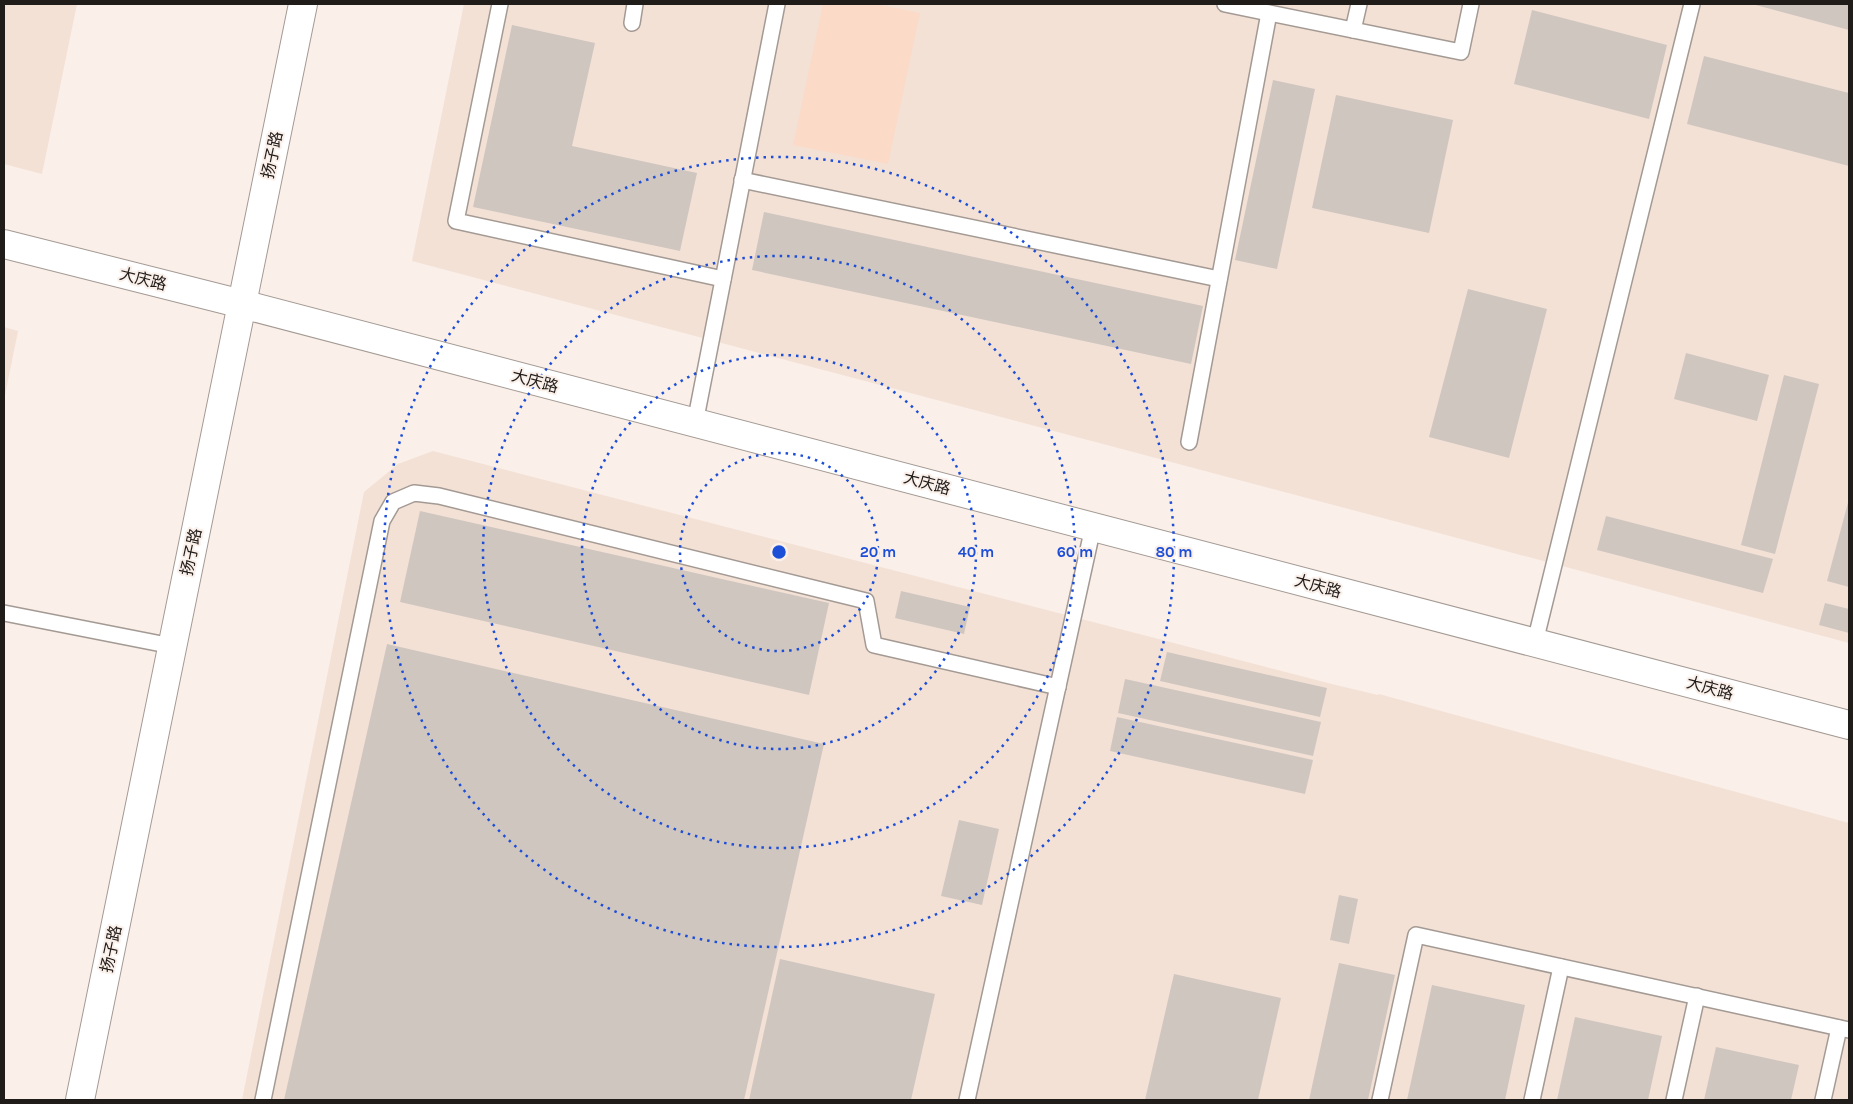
<svg xmlns="http://www.w3.org/2000/svg" width="1853" height="1104" font-family="Karla,'Noto Sans SC',sans-serif">
<style>
.built{fill:#f3e1d6}
.green{fill:#fbdac7}
.building{fill:#d0c6c0}
.lines{fill:none;stroke-linecap:round;stroke-linejoin:round}
.service-casing{stroke:#a49a94;stroke-width:18}
.tertiary-casing{stroke:#a49a94;stroke-width:30}
.service{stroke:#fff;stroke-width:15}
.tertiary{stroke:#fff;stroke-width:28}
.ring{fill:none;stroke:#1d4ed8;stroke-width:2.5;stroke-dasharray:2.5 5}
.labels{text-anchor:middle;dominant-baseline:central;stroke-width:4;stroke-linejoin:round;paint-order:stroke}
.street-label{font-size:16px;fill:#201c1a;stroke:#faefe9}
.centre{fill:#1d4ed8;stroke:#faefe9;stroke-width:2.5}
.ring-label{font-size:15px;text-anchor:middle;font-weight:bold;fill:#1d4ed8;stroke:#faefe9;stroke-width:4;stroke-linejoin:round;paint-order:stroke}
</style>
<rect width="100%" height="100%" fill="#faefe9"/>
<!-- built -->
<g class="built">
<polygon points="4,4 77,4 42,174 4,164"/>
<polygon points="464,4 1849,4 1849,643 1394,521 412,261"/>
<polygon points="4,327 18,331 4,400"/>
<polygon points="433,451 1336,685 1378,695 1379,694 1849,823 1849,1100 242,1100 364,492 398,464"/>
</g>
<!-- green -->
<polygon class="green" points="823,4 876,4 920,13 888,164 793,145"/>
<!-- building -->
<g class="building">
<polygon points="1752,4 1849,4 1849,30"/>
<polygon points="1532,10 1667,45 1649,119 1514,84"/>
<polygon points="512,25 595,43 572,146 697,173 680,251 473,207"/>
<polygon points="1704,56 1849,93 1849,166 1687,124"/>
<polygon points="1273,80 1315,89 1277,269 1235,260"/>
<polygon points="1336,95 1453,120 1429,233 1312,208"/>
<polygon points="764,212 1203,306 1191,364 752,270"/>
<polygon points="1468,289 1547,309 1509,458 1429,437"/>
<polygon points="1686,353 1769,375 1757,421 1674,399"/>
<polygon points="1784,375 1819,384 1775,554 1741,545"/>
<polygon points="1849,499 1849,587 1827,581"/>
<polygon points="420,511 829,603 809,695 400,602"/>
<polygon points="1606,516 1773,559 1763,593 1597,550"/>
<polygon points="901,591 970,607 964,634 895,618"/>
<polygon points="1825,603 1849,609 1849,633 1819,625"/>
<polygon points="387,644 824,744 744,1100 284,1100"/>
<polygon points="1167,652 1327,688 1320,717 1160,681"/>
<polygon points="1125,679 1321,722 1313,756 1118,713"/>
<polygon points="1117,717 1313,760 1305,794 1110,751"/>
<polygon points="959,820 999,829 982,905 941,896"/>
<polygon points="1339,895 1358,899 1349,944 1330,940"/>
<polygon points="780,959 935,994 911,1100 749,1100"/>
<polygon points="1339,963 1395,975 1368,1100 1309,1100"/>
<polygon points="1174,974 1281,998 1258,1100 1145,1100"/>
<polygon points="1432,985 1525,1005 1505,1100 1407,1100"/>
<polygon points="1575,1017 1662,1036 1648,1100 1557,1100"/>
<polygon points="1716,1047 1799,1065 1791,1100 1704,1100"/>
</g>
<g class="lines">
<!-- service casing -->
<g class="service-casing">
<g id="service">
<polyline points="500,4 456,221 723,279"/>
<polyline points="1225,4 1461,52 1471,4"/>
<polyline points="632,23 635,4"/>
<polyline points="1353,30 1359,4"/>
<polyline points="742,180 1219,279"/>
<polyline points="695,423 777,4"/>
<polyline points="1189,442 1269,13"/>
<polyline points="4,613 172,646"/>
<polyline points="1535,642 1692,4"/>
<polyline points="263,1100 382,521 393,502 414,493 439,496 866,601 874,645 1058,687"/>
<polyline points="967,1100 1093,527"/>
<polyline points="1380,1100 1416,935 1849,1030"/>
<polyline points="1532,1100 1561,967"/>
<polyline points="1674,1100 1697,996"/>
<polyline points="1823,1100 1839,1028"/>
</g>
</g>
<!-- tertiary casing -->
<g class="tertiary-casing">
<g id="tertiary">
<polyline points="4,244 242,304 1849,725"/>
<polyline points="80,1100 303,4"/>
</g>
</g>
<!-- service -->
<use href="#service" class="service"/>
<!-- tertiary -->
<use href="#tertiary" class="tertiary"/>
</g>
<!-- distance rings -->
<g class="ring">
<circle cx="779" cy="552" r="99"/>
<circle cx="779" cy="552" r="197"/>
<circle cx="779" cy="552" r="296"/>
<circle cx="779" cy="552" r="395"/>
</g>
<g class="labels">
<!-- street labels -->
<g class="street-label">
<text transform="translate(272 155) rotate(-78)">扬子路</text>
<text transform="translate(143 279) rotate(14)">大庆路</text>
<text transform="translate(535 381) rotate(15)">大庆路</text>
<text transform="translate(927 483) rotate(15)">大庆路</text>
<text transform="translate(191 552) rotate(-78)">扬子路</text>
<text transform="translate(1318 586) rotate(15)">大庆路</text>
<text transform="translate(1710 688) rotate(15)">大庆路</text>
<text transform="translate(111 949) rotate(-78)">扬子路</text>
</g>
</g>
<circle cx="779" cy="552" r="8" class="centre"/>
<g class="ring-label">
<text x="878" y="557">20 m</text>
<text x="976" y="557">40 m</text>
<text x="1075" y="557">60 m</text>
<text x="1174" y="557">80 m</text>
</g>
<!-- border -->
<rect width="1853" height="1104" fill="none" stroke="#201c1a" stroke-width="10"/>
</svg>
